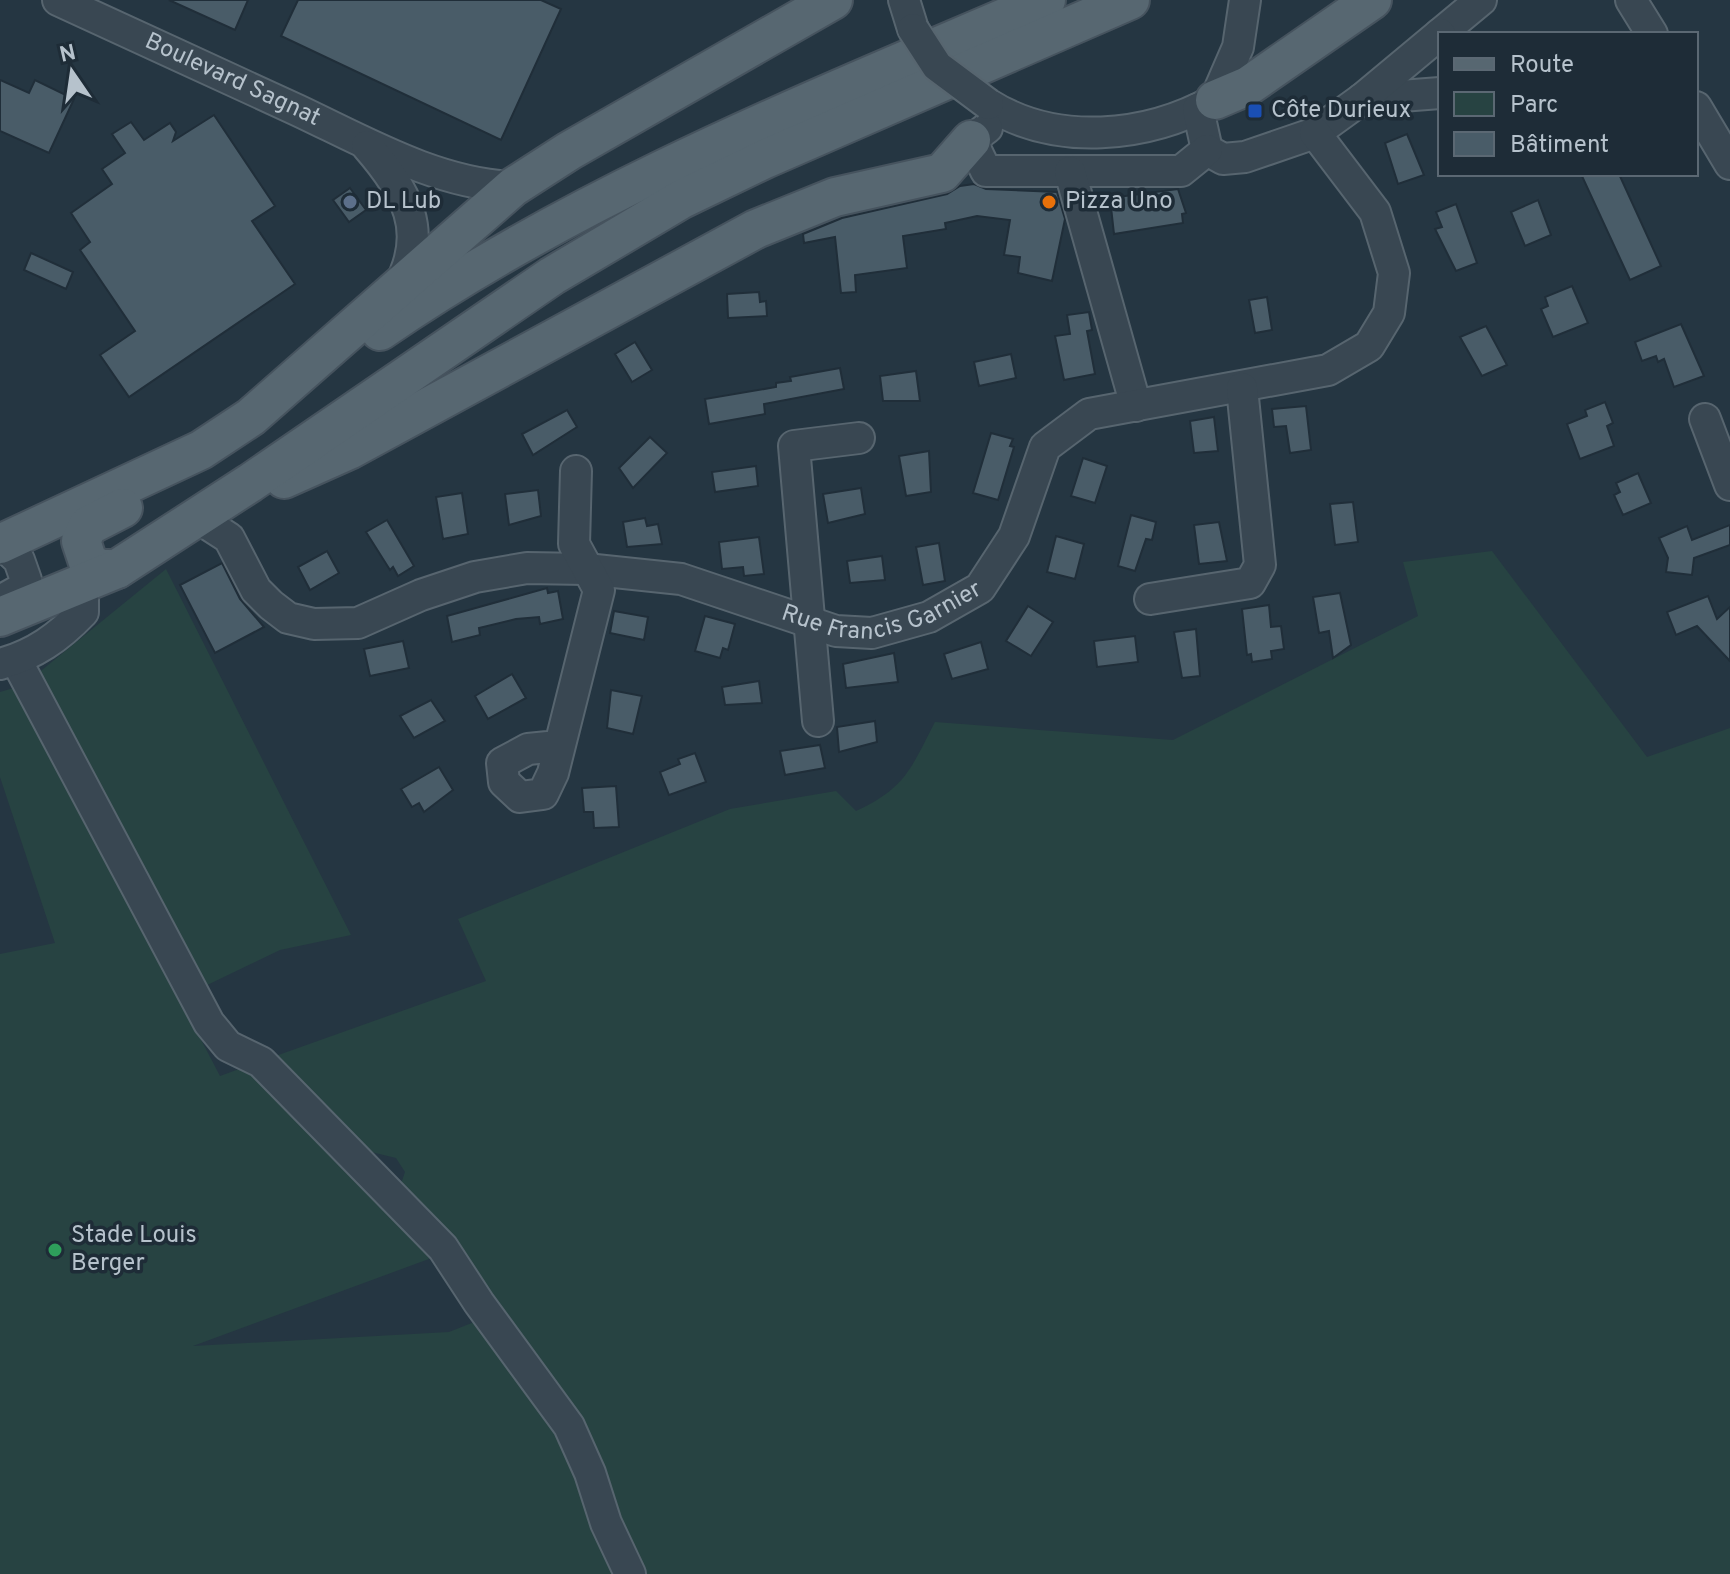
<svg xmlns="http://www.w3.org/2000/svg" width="1730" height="1574" font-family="Overpass,sans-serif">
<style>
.green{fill:#274342}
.building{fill:#495c68;stroke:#202e39;stroke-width:2}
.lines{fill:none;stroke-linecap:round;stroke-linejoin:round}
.minor-casing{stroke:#57656f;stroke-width:34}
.major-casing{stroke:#46535e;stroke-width:42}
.minor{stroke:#394752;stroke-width:30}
.major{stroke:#576771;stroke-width:38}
.minor-bridge-casing{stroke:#57656f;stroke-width:34;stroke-linecap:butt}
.minor-bridge{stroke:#394752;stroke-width:30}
.transit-dot{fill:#1a4fb4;stroke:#1e2c37;stroke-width:3}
.service-dot{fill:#5c6f8a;stroke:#1e2c37;stroke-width:3}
.food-dot{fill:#e8710a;stroke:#1e2c37;stroke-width:3}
.leisure-dot{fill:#2e9e5b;stroke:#1e2c37;stroke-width:3}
.labels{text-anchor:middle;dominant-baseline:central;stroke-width:7;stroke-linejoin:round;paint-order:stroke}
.street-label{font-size:24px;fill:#b6c2cc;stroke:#1e2c37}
.poi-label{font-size:24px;fill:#b6c2cc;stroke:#1e2c37;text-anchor:start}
</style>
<rect width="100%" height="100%" fill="#253642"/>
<!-- green -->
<g class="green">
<path d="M 1492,551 L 1647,757 L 1730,728 L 1730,1574 L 0,1574 L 0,954 L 55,943 L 0,777 L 0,692 L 17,687 L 220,1076 L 250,1065 L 437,1256 L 193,1346 L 449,1332 L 502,1311 L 399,1190 L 405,1172 L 396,1158 L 359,1149 L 270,1058 L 486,981 L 458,919 L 730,809 L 836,791 L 856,811 C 906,788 911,768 935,722 L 1173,740 L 1418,616 L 1403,562 Z"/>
<polygon points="166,569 351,935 280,950 201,988 37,674"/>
</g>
<!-- building -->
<g class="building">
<polygon points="169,0 248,0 235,30"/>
<polygon points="298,0 541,0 561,9 501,140 281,36"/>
<polygon points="0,80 29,93 35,80 74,99 49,153 0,131"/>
<polygon points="214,115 275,206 252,221 295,284 129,397 100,355 135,331 80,250 90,242 71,213 112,184 102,169 125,153 112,134 131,122 144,140 170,123 176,132 173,141"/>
<polygon points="1407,134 1424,175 1398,184 1385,143"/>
<polygon points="1581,174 1619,174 1661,266 1630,280"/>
<polygon points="974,184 986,189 1057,192 1065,219 1052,281 1018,273 1020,257 1004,255 1010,220 977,216 945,223 946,229 903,236 907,268 855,275 856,292 841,293 835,237 804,243 803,234 842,218 947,194 960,186"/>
<polygon points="350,188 366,210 349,222 333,200"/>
<polygon points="1178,189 1186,213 1182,214 1183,223 1114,234 1110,198"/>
<polygon points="1538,200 1551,235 1525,246 1511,212"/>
<polygon points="1456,204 1477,263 1456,271 1435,229 1442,227 1436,212"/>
<polygon points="31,253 73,272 66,289 24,270"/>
<polygon points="1572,286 1588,323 1553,337 1541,309 1548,306 1545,297"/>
<polygon points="759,292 760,302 766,301 767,316 728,318 727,294"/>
<polygon points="1267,297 1272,330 1255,333 1249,300"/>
<polygon points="1089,312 1092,330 1087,331 1095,374 1064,380 1055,336 1070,334 1067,315"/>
<polygon points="1681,324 1704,376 1674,387 1664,359 1658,362 1656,356 1642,361 1635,342"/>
<polygon points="1486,326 1507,365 1482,376 1460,337"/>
<polygon points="635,342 652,370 632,382 615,354"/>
<polygon points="1011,354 1016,378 979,386 974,362"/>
<polygon points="840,368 844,389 764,404 765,414 709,424 705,399 776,387 776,383 791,381 790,377"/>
<polygon points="916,371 920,401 883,401 880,376"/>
<polygon points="1605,402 1613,423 1607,426 1614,446 1580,459 1567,424 1587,416 1585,410"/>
<polygon points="1306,406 1311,450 1290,453 1286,426 1274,427 1272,409"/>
<polygon points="567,410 577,427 533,455 522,434"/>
<polygon points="1214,417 1218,451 1194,453 1190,421"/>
<polygon points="991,433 1013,439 1010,446 1014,447 998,500 973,493"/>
<polygon points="650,437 667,453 633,488 619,468"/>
<polygon points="929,451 931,492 906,496 899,456"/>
<polygon points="1083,458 1107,466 1095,503 1071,496"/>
<polygon points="756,466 758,486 715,492 712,472"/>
<polygon points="1638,473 1651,503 1623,515 1614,495 1620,492 1616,483"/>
<polygon points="861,488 865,514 828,523 823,494"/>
<polygon points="538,490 541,516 509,525 505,494"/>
<polygon points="462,493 468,534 443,539 436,497"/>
<polygon points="1353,502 1358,542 1335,545 1330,504"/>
<polygon points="1131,515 1156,522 1152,540 1146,539 1135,571 1118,566"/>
<polygon points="645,518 647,526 658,524 662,544 627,547 623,522"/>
<polygon points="387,520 414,566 398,576 393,567 390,570 366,532"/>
<polygon points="1219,522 1227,561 1199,564 1194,525"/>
<polygon points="1730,525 1730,545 1694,558 1692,575 1666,572 1668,558 1659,538 1687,526 1692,540"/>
<polygon points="1056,536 1084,544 1075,579 1047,572"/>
<polygon points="759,537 764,574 744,576 743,567 722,569 719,542"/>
<polygon points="939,543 945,581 923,585 916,547"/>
<polygon points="327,551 339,573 310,590 298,567"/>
<polygon points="882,556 885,580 850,583 847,561"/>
<polygon points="222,563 240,599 264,627 215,653 180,585"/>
<polygon points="547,588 548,593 558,591 563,619 540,624 539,617 516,619 479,628 480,635 452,642 447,616"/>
<polygon points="1340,593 1351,645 1333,658 1329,631 1319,633 1313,597"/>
<polygon points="1708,596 1717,619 1730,607 1730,661 1697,626 1676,635 1667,612"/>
<polygon points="1269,605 1271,627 1281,626 1284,649 1271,651 1272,659 1252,662 1251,654 1247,655 1242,609"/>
<polygon points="1028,606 1053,622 1031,656 1006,641"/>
<polygon points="614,611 648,617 644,640 610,633"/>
<polygon points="705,616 735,624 728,650 723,648 720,658 695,651"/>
<polygon points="1196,629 1200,676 1182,678 1174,632"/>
<polygon points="1135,636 1138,662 1097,667 1094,641"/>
<polygon points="403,641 409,668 370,676 364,649"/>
<polygon points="981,642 988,669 952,679 944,654"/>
<polygon points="894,653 898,682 846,688 843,664"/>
<polygon points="512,674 526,698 488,719 475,696"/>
<polygon points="759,681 762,703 725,705 722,687"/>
<polygon points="611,690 642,696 633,734 607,728"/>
<polygon points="431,700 445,721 414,738 400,716"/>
<polygon points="875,721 877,742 839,752 837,727"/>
<polygon points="820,745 825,768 785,775 780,751"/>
<polygon points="695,753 706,782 669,795 660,772 680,764 678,759"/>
<polygon points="439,767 453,790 424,812 419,803 412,807 401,789"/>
<polygon points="616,786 619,827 594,828 593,812 584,812 582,788"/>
</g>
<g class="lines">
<!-- minor casing -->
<g class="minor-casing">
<g id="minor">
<path id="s1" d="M 58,0 C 138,37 217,73 297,110 C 365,142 437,184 513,187"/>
<polyline points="904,0 913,29"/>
<polyline points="1631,0 1652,34"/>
<polyline points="1440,34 1481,0"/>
<polyline points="1362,99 1440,93"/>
<path d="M 988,104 C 1056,147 1147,138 1215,100 L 1238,47 L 1245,0"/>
<polyline points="1696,107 1730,164"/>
<polyline points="1198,109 1207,150 1223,159 1245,157 1315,133 1362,99 1440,34"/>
<polyline points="987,128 971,140 986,171 1181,171 1207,150"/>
<path d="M 367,146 C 406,191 430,231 398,288"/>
<polyline points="1070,172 1136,406"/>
<polyline points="1705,419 1730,485"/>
<path id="s2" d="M 198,518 L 229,538 L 256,590 L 271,605 L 288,618 L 314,624 L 358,623 L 421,595 L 475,577 L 527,568 L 586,569 L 681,579 L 836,631 L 872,633 L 929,617 L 980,588 L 1014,536 L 1045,447 L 1089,414 L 1328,370 L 1369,346 L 1389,313 L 1394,273 L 1375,212 L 1315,133"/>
<polyline points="0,542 19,560 26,580 20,590 0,601"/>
<polyline points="1150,599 1250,583 1260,565 1242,388"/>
<polyline points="16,660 209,1023 228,1046 261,1062 443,1248 479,1303 569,1426 590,1473 606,1523 630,1574"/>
<path d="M 0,664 C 34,655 59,637 83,612 L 83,585"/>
<polyline points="818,721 794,446 859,438"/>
<polyline points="558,746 528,749 502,763 504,782 520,797 543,794 553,773 599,590 574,544 576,471"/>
</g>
</g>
<!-- major casing -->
<g class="major-casing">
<g id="major">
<polyline points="1215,100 1248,86 1372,0"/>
<path d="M 380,331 C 585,190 819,98 1046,0"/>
<polyline points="284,479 349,450 756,229 835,197 942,173 971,140"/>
<polyline points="0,544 201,450 251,417 513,187 569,151 833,0"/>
<polyline points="117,569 100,569 88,562 81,541 88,526 123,508"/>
<polyline points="0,617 117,569 250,483 552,276 682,199 765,159 1130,0"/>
</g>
</g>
<!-- minor -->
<use href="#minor" class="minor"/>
<!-- major -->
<use href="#major" class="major"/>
<!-- minor-bridge casing -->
<g class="minor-bridge-casing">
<polyline id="minor-bridge" points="913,29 937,66 988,104"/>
</g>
<!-- minor-bridge -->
<use href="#minor-bridge" class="minor-bridge"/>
</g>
<!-- markers -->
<rect class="transit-dot" x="1247" y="103" width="16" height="16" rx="4"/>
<circle class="service-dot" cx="350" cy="202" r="8"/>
<circle class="food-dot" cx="1049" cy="202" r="8"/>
<circle class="leisure-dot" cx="55" cy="1250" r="8"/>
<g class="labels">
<!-- street labels -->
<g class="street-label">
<text stroke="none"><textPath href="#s1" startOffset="192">Boulevard Sagnat</textPath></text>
<text stroke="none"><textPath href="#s2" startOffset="754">Rue Francis Garnier</textPath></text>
</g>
<!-- poi labels -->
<g class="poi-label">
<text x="1271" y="111">Côte Durieux</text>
<text x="366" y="202">DL Lub</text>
<text x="1065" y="202">Pizza Uno</text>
<text x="71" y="1236">Stade Louis<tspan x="71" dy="28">Berger</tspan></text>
</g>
</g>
<!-- legend -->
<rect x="1438" y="32" width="260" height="144" fill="#1e2c37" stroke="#5b6873" stroke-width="2"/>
<rect x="1454" y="58" width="40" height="12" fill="#576771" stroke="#5b6873" stroke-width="2"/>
<text x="1510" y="72" font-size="24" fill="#b6c2cc">Route</text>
<rect x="1454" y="92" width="40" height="24" fill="#274342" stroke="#5b6873" stroke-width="2"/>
<text x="1510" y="112" font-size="24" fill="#b6c2cc">Parc</text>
<rect x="1454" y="132" width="40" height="24" fill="#495c68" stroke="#5b6873" stroke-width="2"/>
<text x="1510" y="152" font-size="24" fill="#b6c2cc">Bâtiment</text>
<!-- north arrow -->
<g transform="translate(72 72) rotate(347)" stroke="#1e2c37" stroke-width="6" paint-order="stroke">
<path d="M0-6L14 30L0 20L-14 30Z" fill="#b6c2cc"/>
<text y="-12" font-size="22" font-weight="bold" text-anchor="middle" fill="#b6c2cc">N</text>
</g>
</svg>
